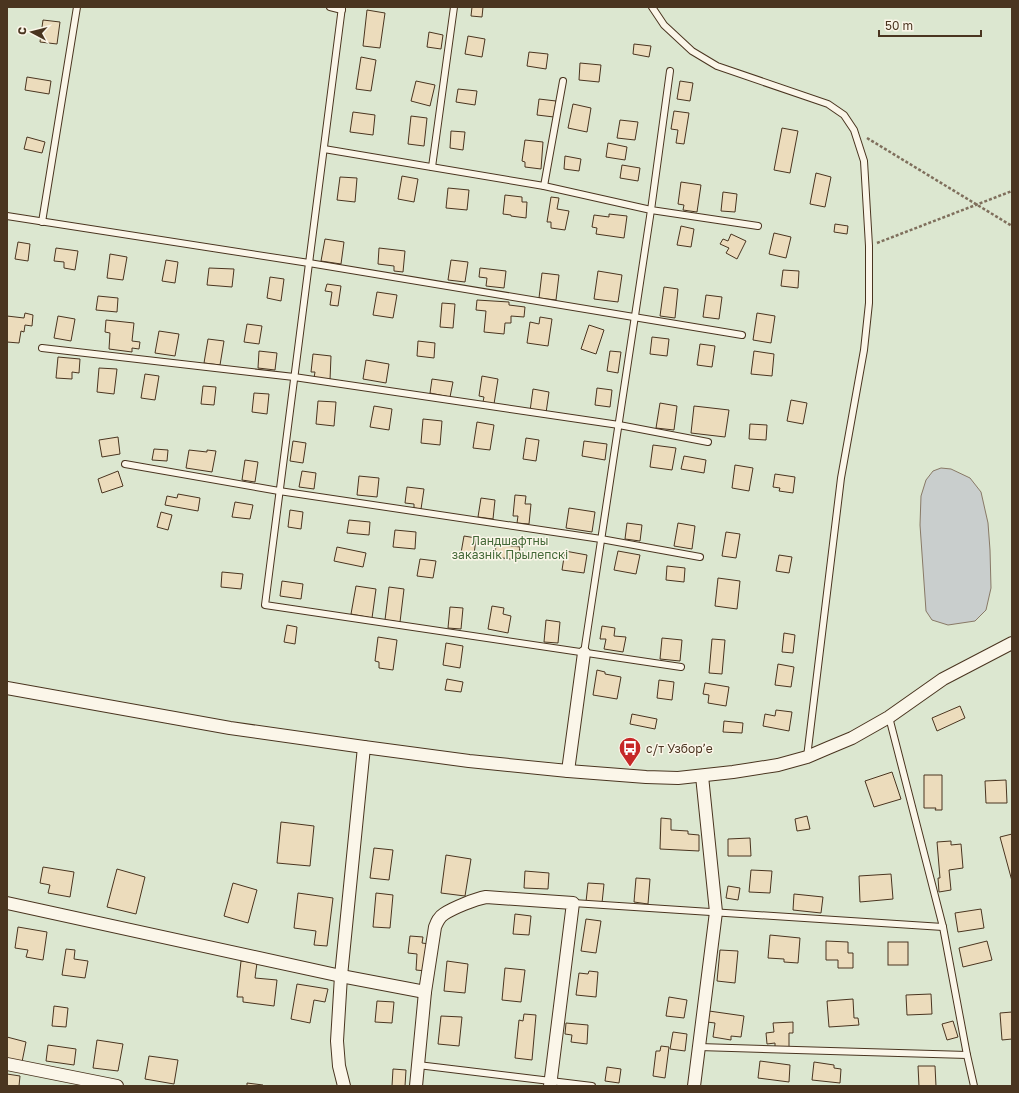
<svg xmlns="http://www.w3.org/2000/svg" width="1019" height="1093" font-family="'Golos Text',sans-serif">
<style>
.green{fill:#dce7d0;stroke:#887966}
.water{fill:#c9cecd;stroke:#887966}
.building{fill:#ecdcbc;stroke:#4a3520}
.lines{fill:none;stroke-linecap:round;stroke-linejoin:round}
.lane-casing{stroke:#4a3520;stroke-width:8}
.street-casing{stroke:#4a3520;stroke-width:14}
.path{stroke:#7f6f5c;stroke-width:2.5;stroke-dasharray:3 2;stroke-linecap:butt}
.lane{stroke:#fbf6e9;stroke-width:6}
.street{stroke:#fbf6e9;stroke-width:12}
.labels{text-anchor:middle;dominant-baseline:central;stroke-width:3;stroke-linejoin:round;paint-order:stroke}
.park-label{font-size:12px;fill:#436837;stroke:#fbf6e9}
.poi-label{font-size:12px;fill:#4a3520;stroke:#fbf6e9;text-anchor:start}
</style>
<rect width="100%" height="100%" fill="#fbf6e9"/>
<!-- green -->
<rect class="green" x="7" y="7" width="1005" height="1079"/>
<!-- water -->
<polygon class="water" points="941,468 951,469 970,478 981,492 988,523 990,550 991,588 986,610 975,621 948,625 932,620 926,611 920,525 921,496 926,480 933,471"/>
<!-- building -->
<g class="building">
<polygon points="472,7 483,7 482,17 471,16"/>
<polygon points="367,10 385,13 380,48 363,46"/>
<polygon points="43,20 60,22 57,44 40,42"/>
<polygon points="429,32 443,35 441,49 427,47"/>
<polygon points="468,36 485,39 482,57 465,54"/>
<polygon points="634,44 651,46 649,57 633,54"/>
<polygon points="529,52 548,54 546,69 527,66"/>
<polygon points="361,57 376,60 371,91 356,89"/>
<polygon points="580,63 601,65 599,82 579,80"/>
<polygon points="27,77 51,81 49,94 25,90"/>
<polygon points="416,81 435,85 430,106 411,101"/>
<polygon points="680,81 693,83 690,101 677,99"/>
<polygon points="458,89 477,91 475,105 456,102"/>
<polygon points="539,99 556,101 554,117 537,115"/>
<polygon points="573,104 591,108 587,132 568,128"/>
<polygon points="674,111 689,113 684,144 676,143 678,130 671,129"/>
<polygon points="353,112 375,115 373,135 350,132"/>
<polygon points="411,116 427,118 424,146 408,144"/>
<polygon points="620,120 638,122 635,140 617,138"/>
<polygon points="782,128 798,131 790,173 774,170"/>
<polygon points="451,131 465,132 463,150 450,148"/>
<polygon points="27,137 45,142 42,153 24,149"/>
<polygon points="525,140 543,142 541,169 525,167 525,162 522,161"/>
<polygon points="608,143 627,147 625,160 606,157"/>
<polygon points="565,156 581,159 579,171 564,169"/>
<polygon points="622,165 640,168 638,181 620,178"/>
<polygon points="816,173 831,177 825,207 810,204"/>
<polygon points="402,176 418,179 414,202 398,199"/>
<polygon points="340,177 357,178 355,202 337,200"/>
<polygon points="681,182 701,185 697,212 683,210 684,205 678,204"/>
<polygon points="448,188 469,190 467,210 446,208"/>
<polygon points="723,192 737,194 735,212 721,211"/>
<polygon points="505,195 522,197 522,202 527,202 526,218 511,216 511,215 503,214"/>
<polygon points="551,197 559,198 557,209 569,211 565,230 551,228 551,222 547,222"/>
<polygon points="609,214 627,216 624,238 596,234 597,228 592,227 594,215 609,217"/>
<polygon points="835,224 848,226 847,234 834,232"/>
<polygon points="681,226 694,229 691,247 677,245"/>
<polygon points="774,233 791,237 786,258 769,254"/>
<polygon points="731,234 746,241 737,259 726,253 729,248 720,244 723,239 728,241"/>
<polygon points="325,239 344,242 341,264 321,261"/>
<polygon points="18,242 30,244 28,261 15,259"/>
<polygon points="56,248 78,251 75,270 64,268 64,262 54,261"/>
<polygon points="379,248 405,251 403,272 394,271 394,266 378,264"/>
<polygon points="110,254 127,257 123,280 107,278"/>
<polygon points="166,260 178,262 175,283 162,281"/>
<polygon points="451,260 468,262 465,282 448,280"/>
<polygon points="209,268 234,269 232,287 207,285"/>
<polygon points="480,268 506,271 504,288 486,286 487,278 479,277"/>
<polygon points="783,270 799,271 798,288 781,286"/>
<polygon points="598,271 622,275 618,302 594,299"/>
<polygon points="542,273 559,275 556,300 539,298"/>
<polygon points="270,277 284,279 281,301 267,298"/>
<polygon points="327,284 341,286 338,306 330,305 332,292 325,291"/>
<polygon points="664,287 678,289 675,318 660,316"/>
<polygon points="377,292 397,295 393,318 373,315"/>
<polygon points="706,295 722,297 719,319 703,317"/>
<polygon points="98,296 118,298 117,312 96,310"/>
<polygon points="477,300 509,302 509,305 525,307 524,317 511,316 511,323 505,323 504,334 484,332 486,311 476,310"/>
<polygon points="442,303 455,304 453,328 440,327"/>
<polygon points="25,313 33,315 32,326 25,325 24,332 21,331 19,343 7,342 7,316 24,318"/>
<polygon points="757,313 775,316 771,343 753,340"/>
<polygon points="58,316 75,319 71,341 54,338"/>
<polygon points="540,317 552,319 548,346 527,343 530,322 539,324"/>
<polygon points="106,320 134,323 132,341 140,342 139,349 132,348 132,352 109,349 110,333 105,332"/>
<polygon points="247,324 262,326 259,344 244,342"/>
<polygon points="589,325 604,330 596,354 581,349"/>
<polygon points="159,331 179,334 175,356 155,353"/>
<polygon points="652,337 669,339 667,356 650,354"/>
<polygon points="208,339 224,341 220,365 204,363"/>
<polygon points="418,341 435,343 434,358 417,356"/>
<polygon points="700,344 715,346 712,367 697,365"/>
<polygon points="259,351 277,353 275,370 258,368"/>
<polygon points="610,351 621,352 618,373 607,371"/>
<polygon points="754,351 774,354 772,376 751,374"/>
<polygon points="313,354 331,356 330,380 314,378 315,372 311,372"/>
<polygon points="58,357 80,359 79,373 72,372 72,379 56,378"/>
<polygon points="366,360 389,364 386,383 363,379"/>
<polygon points="99,368 117,369 114,394 97,392"/>
<polygon points="145,374 159,376 155,400 141,398"/>
<polygon points="482,376 498,379 494,404 483,402 484,397 479,396"/>
<polygon points="432,379 453,382 450,397 430,393"/>
<polygon points="203,386 216,387 214,405 201,404"/>
<polygon points="597,388 612,390 610,407 595,405"/>
<polygon points="533,389 549,392 546,413 530,411"/>
<polygon points="254,393 269,394 267,414 252,412"/>
<polygon points="791,400 807,403 803,424 787,421"/>
<polygon points="318,401 336,402 334,426 316,424"/>
<polygon points="660,403 677,406 674,430 656,428"/>
<polygon points="374,406 392,409 389,430 370,427"/>
<polygon points="694,406 729,410 725,437 691,433"/>
<polygon points="423,419 442,421 440,445 421,443"/>
<polygon points="477,422 494,425 490,450 473,448"/>
<polygon points="750,424 767,425 766,440 749,439"/>
<polygon points="118,437 120,454 102,457 99,440"/>
<polygon points="526,438 539,440 536,461 523,459"/>
<polygon points="293,441 306,443 303,463 290,461"/>
<polygon points="584,441 607,444 605,460 582,456"/>
<polygon points="653,445 676,448 672,470 650,467"/>
<polygon points="154,449 168,450 167,461 152,460"/>
<polygon points="189,450 207,452 207,450 216,451 212,472 186,468"/>
<polygon points="684,456 706,460 704,473 681,469"/>
<polygon points="245,460 258,462 255,482 242,480"/>
<polygon points="735,465 753,468 749,491 732,488"/>
<polygon points="118,471 123,486 102,493 98,479"/>
<polygon points="302,471 316,473 314,489 299,487"/>
<polygon points="775,474 795,477 793,493 779,491 780,488 773,487"/>
<polygon points="359,476 379,478 377,497 357,495"/>
<polygon points="407,487 424,489 421,509 414,508 414,504 405,503"/>
<polygon points="178,494 200,498 198,511 165,505 167,496 177,498"/>
<polygon points="515,495 526,496 525,504 531,504 529,524 517,523 518,516 513,516"/>
<polygon points="481,498 495,500 493,519 478,517"/>
<polygon points="235,502 253,505 250,519 232,517"/>
<polygon points="569,508 595,512 592,532 566,528"/>
<polygon points="290,510 303,512 301,529 288,527"/>
<polygon points="161,512 172,515 168,530 157,527"/>
<polygon points="349,520 370,522 369,535 347,533"/>
<polygon points="627,523 642,525 640,541 625,539"/>
<polygon points="678,523 695,526 692,549 674,546"/>
<polygon points="395,530 416,532 415,549 393,547"/>
<polygon points="726,532 740,534 736,558 722,556"/>
<polygon points="464,536 476,538 474,555 461,553"/>
<polygon points="496,544 520,547 518,560 495,557"/>
<polygon points="337,547 366,553 363,567 334,561"/>
<polygon points="565,551 587,555 584,573 562,570"/>
<polygon points="618,551 640,555 636,574 614,570"/>
<polygon points="779,555 792,557 789,573 776,571"/>
<polygon points="420,559 436,561 433,578 417,576"/>
<polygon points="667,566 685,568 684,582 666,580"/>
<polygon points="222,572 243,574 241,589 221,587"/>
<polygon points="718,578 740,581 737,609 715,606"/>
<polygon points="282,581 303,584 301,599 280,596"/>
<polygon points="356,586 376,589 372,618 351,614"/>
<polygon points="389,587 404,589 400,622 385,620"/>
<polygon points="492,606 504,608 503,614 511,616 508,633 488,629"/>
<polygon points="450,607 463,608 461,629 448,628"/>
<polygon points="546,620 560,622 558,643 544,642"/>
<polygon points="287,625 297,627 295,644 284,642"/>
<polygon points="602,626 615,628 614,636 626,637 623,652 604,649 606,639 600,639"/>
<polygon points="784,633 795,635 793,653 782,652"/>
<polygon points="378,637 397,640 393,670 379,668 379,662 375,661"/>
<polygon points="662,638 682,640 680,661 660,659"/>
<polygon points="712,639 725,640 722,674 709,673"/>
<polygon points="446,643 463,646 460,668 443,665"/>
<polygon points="778,664 794,667 791,687 775,685"/>
<polygon points="597,670 605,672 605,674 621,677 617,699 593,695"/>
<polygon points="447,679 463,682 461,692 445,690"/>
<polygon points="659,680 674,682 672,700 657,698"/>
<polygon points="705,683 729,687 726,706 708,703 709,695 703,694"/>
<polygon points="960,706 965,718 937,731 932,718"/>
<polygon points="776,710 792,712 789,731 763,726 765,714 775,716"/>
<polygon points="632,714 657,719 655,729 630,724"/>
<polygon points="724,721 743,723 742,733 723,732"/>
<polygon points="892,772 901,799 874,807 865,781"/>
<polygon points="924,775 942,775 942,810 935,810 936,808 924,808"/>
<polygon points="1006,780 1007,803 986,803 985,781"/>
<polygon points="807,816 810,829 797,831 795,819"/>
<polygon points="661,818 671,819 671,830 688,831 688,834 699,835 699,851 660,849"/>
<polygon points="281,822 314,826 310,866 277,863"/>
<polygon points="1012,834 1012,881 1000,837"/>
<polygon points="750,838 751,856 728,856 728,839"/>
<polygon points="951,841 951,845 961,844 963,868 949,870 951,890 939,892 938,878 940,878 937,842"/>
<polygon points="374,848 393,850 389,880 370,878"/>
<polygon points="446,855 471,859 465,896 441,893"/>
<polygon points="43,867 74,872 70,897 48,893 50,885 40,883"/>
<polygon points="117,869 145,877 136,914 107,907"/>
<polygon points="751,870 772,871 770,893 749,892"/>
<polygon points="525,871 549,873 548,889 524,888"/>
<polygon points="891,874 893,899 860,902 859,876"/>
<polygon points="636,878 650,879 648,904 634,902"/>
<polygon points="233,883 257,890 248,923 224,916"/>
<polygon points="588,883 604,884 602,903 586,902"/>
<polygon points="728,886 740,888 738,900 726,898"/>
<polygon points="298,893 333,898 327,946 314,945 316,931 294,928"/>
<polygon points="376,893 393,895 390,928 373,927"/>
<polygon points="794,894 823,897 821,913 793,910"/>
<polygon points="981,909 984,928 958,932 955,913"/>
<polygon points="515,914 531,916 529,935 513,934"/>
<polygon points="586,919 601,921 596,953 581,951"/>
<polygon points="18,927 47,932 43,960 26,957 28,950 15,948"/>
<polygon points="770,935 800,938 798,963 784,962 784,959 768,958"/>
<polygon points="410,936 423,937 422,943 429,944 426,971 416,970 417,954 408,953"/>
<polygon points="826,941 848,942 848,953 853,953 853,968 838,968 838,960 826,960"/>
<polygon points="987,941 992,960 963,967 959,948"/>
<rect x="888" y="942" width="20" height="23"/>
<polygon points="66,949 75,950 74,959 88,961 85,978 62,975"/>
<polygon points="720,950 738,951 735,983 717,981"/>
<polygon points="241,961 257,963 255,978 277,980 274,1006 243,1002 243,997 237,997"/>
<polygon points="447,961 468,964 465,993 444,991"/>
<polygon points="505,968 525,970 521,1002 502,1000"/>
<polygon points="589,971 598,972 596,997 576,995 579,973 588,974"/>
<polygon points="297,984 328,989 325,1002 314,1000 310,1023 291,1019"/>
<polygon points="931,994 932,1014 907,1015 906,995"/>
<polygon points="669,997 687,1000 684,1018 666,1016"/>
<polygon points="853,999 854,1018 858,1018 859,1025 829,1027 827,1001"/>
<polygon points="377,1001 394,1002 392,1023 375,1022"/>
<polygon points="54,1006 68,1008 66,1027 52,1026"/>
<polygon points="709,1011 744,1016 741,1037 731,1036 731,1040 713,1037 715,1023 707,1022"/>
<polygon points="1012,1012 1012,1039 1002,1040 1000,1013"/>
<polygon points="524,1014 536,1015 532,1060 515,1058 519,1020 523,1021"/>
<polygon points="441,1016 462,1017 459,1046 438,1044"/>
<polygon points="953,1021 958,1037 947,1040 942,1024"/>
<polygon points="793,1022 793,1033 789,1033 789,1047 775,1048 775,1043 767,1044 766,1033 774,1032 773,1023"/>
<polygon points="566,1023 588,1025 587,1044 571,1042 572,1035 565,1034"/>
<polygon points="673,1032 687,1034 685,1051 670,1049"/>
<polygon points="7,1037 26,1042 22,1062 7,1058"/>
<polygon points="97,1040 123,1044 118,1071 93,1068"/>
<polygon points="48,1045 76,1049 74,1065 46,1061"/>
<polygon points="661,1046 669,1047 665,1078 653,1076 656,1051 660,1051"/>
<polygon points="149,1056 178,1060 174,1084 145,1079"/>
<polygon points="760,1061 790,1065 789,1082 758,1078"/>
<polygon points="814,1062 834,1065 834,1068 841,1069 840,1083 812,1080"/>
<polygon points="918,1066 935,1066 936,1086 919,1086"/>
<polygon points="607,1067 621,1069 619,1083 605,1081"/>
<polygon points="393,1069 406,1070 405,1086 392,1086"/>
<polygon points="7,1074 20,1076 19,1086 7,1086"/>
<polygon points="247,1083 263,1085 262,1086 247,1086"/>
</g>
<g class="lines">
<!-- lane casing -->
<g class="lane-casing">
<g id="lane">
<polyline points="330,7 342,10"/>
<polyline points="342,7 265,605 681,667"/>
<polyline points="652,7 664,25 692,51 717,66 828,104 844,115 854,130 864,161 869,246 869,303 864,350 841,478 807,757"/>
<polyline points="670,71 651,210 758,226"/>
<polyline points="324,149 544,186 651,210 584,653"/>
<polyline points="432,167 454,7"/>
<polyline points="544,186 563,81"/>
<polyline points="7,216 309,263 742,335"/>
<polyline points="42,222 77,7"/>
<polyline points="42,348 294,377 619,425 708,442"/>
<polyline points="125,464 279,491 601,539 700,557"/>
<polyline points="889,717 943,927 967,1055"/>
<polyline points="573,903 943,927"/>
<polyline points="699,1047 967,1055 974,1086"/>
<polyline points="418,1065 592,1086"/>
</g>
</g>
<!-- street casing -->
<g class="street-casing">
<g id="street">
<polyline points="7,688 230,728 364,747 469,761 568,771 646,777 678,778 733,772 778,765 807,757 828,748 852,738 889,717 943,679 1012,643"/>
<polyline points="568,771 584,653"/>
<polyline points="7,903 341,976 425,992"/>
<polyline points="7,1064 117,1086"/>
<polyline points="344,1086 339,1066 337,1041 341,976 364,747"/>
<path d="M 416,1086 L 425,992 L 435,927 C 437,922 439,917 444,914 C 453,908 475,899 486,897 L 573,903 L 550,1086"/>
<polyline points="694,1086 716,912 702,776"/>
</g>
</g>
<!-- path -->
<g class="path">
<polyline points="867,138 1012,226"/>
<polyline points="877,243 1012,191"/>
</g>
<!-- lane -->
<use href="#lane" class="lane"/>
<!-- street -->
<use href="#street" class="street"/>
</g>
<!-- icons -->
<defs>
<g id="bus-pin" transform="scale(1.15)"><path d="M0 17L-7.5 6A9.5 9.5 0 1 1 7.5 6Z" fill="#c62828" stroke="#fbf6e9"/><path d="M-5-6H5V4H4V6H2V4H-2V6H-4V4H-5ZM-3.5-4V0h7V-4ZM-3.5 1.2v1.5H-2V1.2ZM2 1.2v1.5H3.5V1.2Z" fill="#fff"/></g>
</defs>
<g fill-rule="evenodd">
<use href="#bus-pin" x="630" y="748"/>
</g>
<g class="labels">
<!-- park labels -->
<g class="park-label">
<text x="510" y="540">Ландшафтны<tspan x="510" dy="14">заказнік Прылепскі</tspan></text>
</g>
<!-- poi labels -->
<g class="poi-label">
<text x="646" y="748">с/т Узборʼе</text>
</g>
</g>
<!-- border -->
<rect width="1019" height="1093" fill="none" stroke="#4a3520" stroke-width="16"/>
<!-- north arrow -->
<g transform="translate(32 32) rotate(277)" stroke="#fbf6e9" stroke-width="3" paint-order="stroke">
<path d="M0-3L7 15L0 10L-7 15Z" fill="#4a3520"/>
<text y="-6" font-size="11" font-weight="bold" text-anchor="middle" fill="#4a3520">С</text>
</g>
<!-- scale -->
<path d="M879 30v6h102v-6" fill="none" stroke="#4a3520" stroke-width="2"/>
<text x="885" y="30" font-size="12" fill="#4a3520" stroke="#fbf6e9" stroke-width="3" paint-order="stroke">50 m</text>
</svg>
